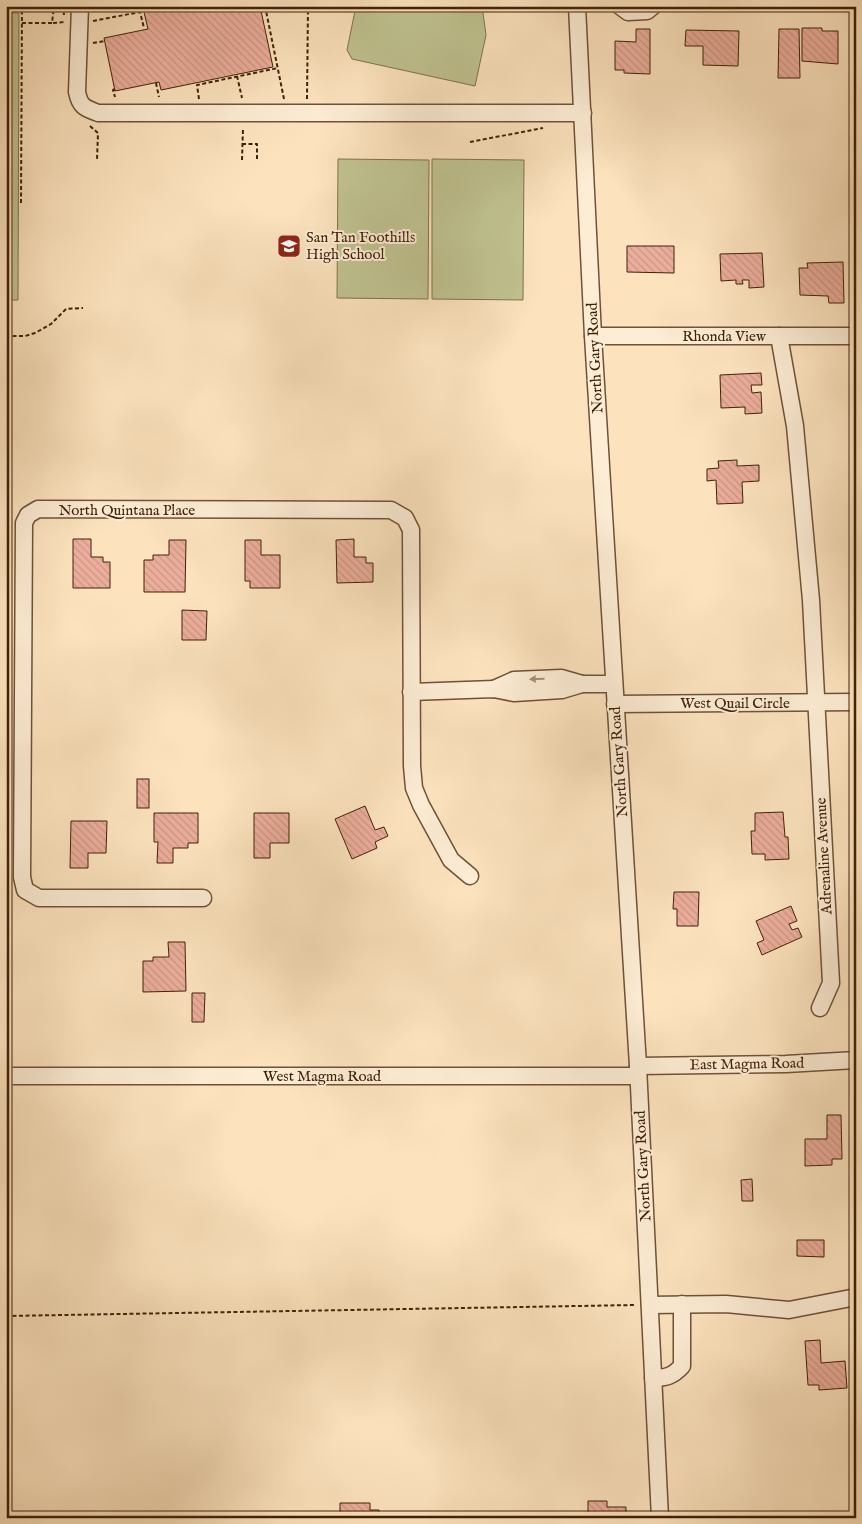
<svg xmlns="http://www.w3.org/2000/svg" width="862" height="1524" font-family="'IM FELL English',serif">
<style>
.grass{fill:#c0c391;stroke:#80724c}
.building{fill:url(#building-back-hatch);stroke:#402108}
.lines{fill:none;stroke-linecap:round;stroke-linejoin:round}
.minor-casing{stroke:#6f5236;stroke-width:19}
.path{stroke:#402108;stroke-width:2;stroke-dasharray:4 2.5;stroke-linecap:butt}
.minor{stroke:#fdedd5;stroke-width:16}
.oneway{fill:#a89179}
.labels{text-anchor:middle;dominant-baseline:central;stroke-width:4;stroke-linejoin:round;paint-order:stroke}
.poi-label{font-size:15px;fill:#402108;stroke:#fdedd5;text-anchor:start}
.street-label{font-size:15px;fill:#402108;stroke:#fdedd5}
</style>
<defs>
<pattern id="building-back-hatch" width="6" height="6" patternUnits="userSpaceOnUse" patternTransform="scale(1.25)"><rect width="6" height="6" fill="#ecae9c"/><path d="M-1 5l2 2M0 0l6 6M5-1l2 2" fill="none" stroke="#cb9585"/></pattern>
</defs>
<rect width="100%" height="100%" fill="#fce3be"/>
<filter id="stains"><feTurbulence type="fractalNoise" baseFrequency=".004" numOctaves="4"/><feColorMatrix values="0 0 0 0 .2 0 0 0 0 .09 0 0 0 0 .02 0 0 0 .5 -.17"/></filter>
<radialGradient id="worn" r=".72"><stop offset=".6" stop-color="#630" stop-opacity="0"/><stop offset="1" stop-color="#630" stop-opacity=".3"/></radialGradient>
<!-- grass -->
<g class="grass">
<polygon points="356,6 482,6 486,35 475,86 352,59 347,50"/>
<polygon points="6,13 19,13 18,300 6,300"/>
<polygon points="338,159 429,160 428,299 337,298"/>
<polygon points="432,159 524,160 523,300 432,299"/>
</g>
<!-- building -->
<g class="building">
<polygon points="137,6 260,6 273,67 161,90 159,82 115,91 104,38 148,29 143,8 138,9"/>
<polygon points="802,28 822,28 822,31 838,31 838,64 802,61"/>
<polygon points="636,29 650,29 650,74 624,73 624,70 615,70 615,41 636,42"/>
<polygon points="779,29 799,29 800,78 778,78"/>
<polygon points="686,30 739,31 738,66 703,65 703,46 685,46"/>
<polygon points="627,246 674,246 674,273 627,272"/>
<polygon points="762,253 764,287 749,288 749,280 742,280 743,284 736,284 736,280 721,281 720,254"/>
<polygon points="843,262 844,303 829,303 828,296 800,295 799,268 808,268 807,263"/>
<polygon points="761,373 762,385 751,385 752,393 761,392 762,413 745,414 745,407 721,408 720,375"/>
<polygon points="737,460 737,466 759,465 759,481 742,482 743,503 717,504 716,480 707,481 707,469 719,468 718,461"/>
<polygon points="73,539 91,539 91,557 103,557 103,562 110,562 110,588 73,588"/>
<polygon points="354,539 354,557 366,557 366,563 373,563 373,582 337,583 336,540"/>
<polygon points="169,540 186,540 185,592 144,592 144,560 153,560 153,555 169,555"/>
<polygon points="245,540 261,540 261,555 280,555 280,588 250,588 250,581 245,581"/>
<polygon points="182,610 207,611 206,640 182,640"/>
<rect x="137" y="779" width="12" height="29"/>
<polygon points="365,806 375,830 384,827 388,836 375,842 377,848 352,859 335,819"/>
<polygon points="783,812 785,837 788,837 789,859 765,860 765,854 752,854 751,831 755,831 755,813"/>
<polygon points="154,813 198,813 198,843 188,843 188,848 173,848 173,863 157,863 158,842 154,842"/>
<polygon points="254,813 289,813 289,843 270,843 270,858 254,858"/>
<polygon points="71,821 107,821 106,853 88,853 88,868 70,868"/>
<polygon points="674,892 699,892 698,926 677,926 677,909 673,909"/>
<polygon points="791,906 797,921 789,924 792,930 798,928 802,937 762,955 757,943 764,940 756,921"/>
<polygon points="168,942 185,942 186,991 143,992 143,961 153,961 153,957 169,957"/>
<polygon points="192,993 205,993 204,1022 192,1022"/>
<polygon points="827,1115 841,1115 842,1159 832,1159 832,1165 805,1166 805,1139 827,1139"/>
<polygon points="752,1179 753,1201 742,1201 741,1180"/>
<polygon points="797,1240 824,1240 824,1257 797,1256"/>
<polygon points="820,1340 821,1363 845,1361 847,1388 819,1390 819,1385 808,1385 805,1341"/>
<polygon points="588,1501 607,1501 607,1507 626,1507 626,1518 588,1518"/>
<polygon points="340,1503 370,1503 370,1510 379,1510 379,1518 340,1518"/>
</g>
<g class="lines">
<!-- minor casing -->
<g class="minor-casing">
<g id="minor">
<path d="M 80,6 L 77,92 C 80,107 85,108 98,113 L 583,113"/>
<polyline points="577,6 593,336 638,1066 660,1518"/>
<polyline points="620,6 628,12 647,11 653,6"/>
<polyline points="593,336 856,336"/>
<polyline points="779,336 795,426 811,600 831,983 820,1008"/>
<polyline points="494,689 514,680 561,678 582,684"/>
<polyline points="411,692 494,689 514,693 562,690 582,684 614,684"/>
<polyline points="615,704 856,702"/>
<polyline points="203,898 39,898 25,890 22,877 24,523 28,515 38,509 391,510 405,518 411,530 412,766 414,788 421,805 451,860 470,876"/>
<polyline points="638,1066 786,1064 856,1060"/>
<polyline points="6,1076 638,1076"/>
<polyline points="650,1305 726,1304 789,1310 856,1297"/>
<path d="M 653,1378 C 666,1378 673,1376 682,1366 L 682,1304"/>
</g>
</g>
<!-- path -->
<g class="path">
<polyline points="63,6 64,15"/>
<polyline points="265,6 284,99"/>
<polyline points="93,21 140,12 144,28"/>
<polyline points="22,23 52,23 54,6"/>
<polyline points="53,23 65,22"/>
<polyline points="93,43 105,41"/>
<polyline points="237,76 242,98"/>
<polyline points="156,83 159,97"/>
<polyline points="115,89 113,90 115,97"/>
<polyline points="199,99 197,85 278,68"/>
<polyline points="307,99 308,6"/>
<polyline points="90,126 98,133 97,160"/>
<polyline points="470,142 543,128"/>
<polyline points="242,144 257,144 257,161"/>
<polyline points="242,160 243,128"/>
<polyline points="21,203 22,6"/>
<polyline points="6,336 25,336 35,333 51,324 66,309 83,308"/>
<polyline points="6,1316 635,1305"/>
</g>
<!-- minor -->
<use href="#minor" class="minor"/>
</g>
<!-- one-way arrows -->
<defs><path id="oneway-solid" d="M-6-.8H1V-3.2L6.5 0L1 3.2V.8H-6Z" transform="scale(1.25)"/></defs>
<use class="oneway" href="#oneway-solid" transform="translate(537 679) rotate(178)"/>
<!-- icons -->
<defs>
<g id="school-square" transform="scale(1.25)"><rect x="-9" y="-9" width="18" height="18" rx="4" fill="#8f2418" stroke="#fdedd5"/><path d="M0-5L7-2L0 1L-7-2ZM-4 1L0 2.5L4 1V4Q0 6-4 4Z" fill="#fff"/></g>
</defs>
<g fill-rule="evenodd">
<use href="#school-square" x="289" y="246"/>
</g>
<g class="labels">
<!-- poi labels -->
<g class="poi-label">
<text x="306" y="237">San Tan Foothills<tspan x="306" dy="17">High School</tspan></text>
</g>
<!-- street labels -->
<g class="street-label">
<text x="724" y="336">Rhonda View</text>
<text transform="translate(595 358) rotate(-93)">North Gary Road</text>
<text x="127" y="510">North Quintana Place</text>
<text x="735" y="703">West Quail Circle</text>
<text transform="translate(619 762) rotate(-94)">North Gary Road</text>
<text transform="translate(824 856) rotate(-93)">Adrenaline Avenue</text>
<text transform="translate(747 1064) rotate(-1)">East Magma Road</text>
<text x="322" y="1076">West Magma Road</text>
<text transform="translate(643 1166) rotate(-93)">North Gary Road</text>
</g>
</g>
<!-- margin -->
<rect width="862" height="1524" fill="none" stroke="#fce3be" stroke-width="25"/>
<rect x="8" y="8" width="847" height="1509" fill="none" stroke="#402108" stroke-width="2.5"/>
<rect x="12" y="12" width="837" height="1499" fill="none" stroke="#402108"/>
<rect width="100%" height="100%" filter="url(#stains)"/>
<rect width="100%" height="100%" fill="url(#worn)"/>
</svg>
